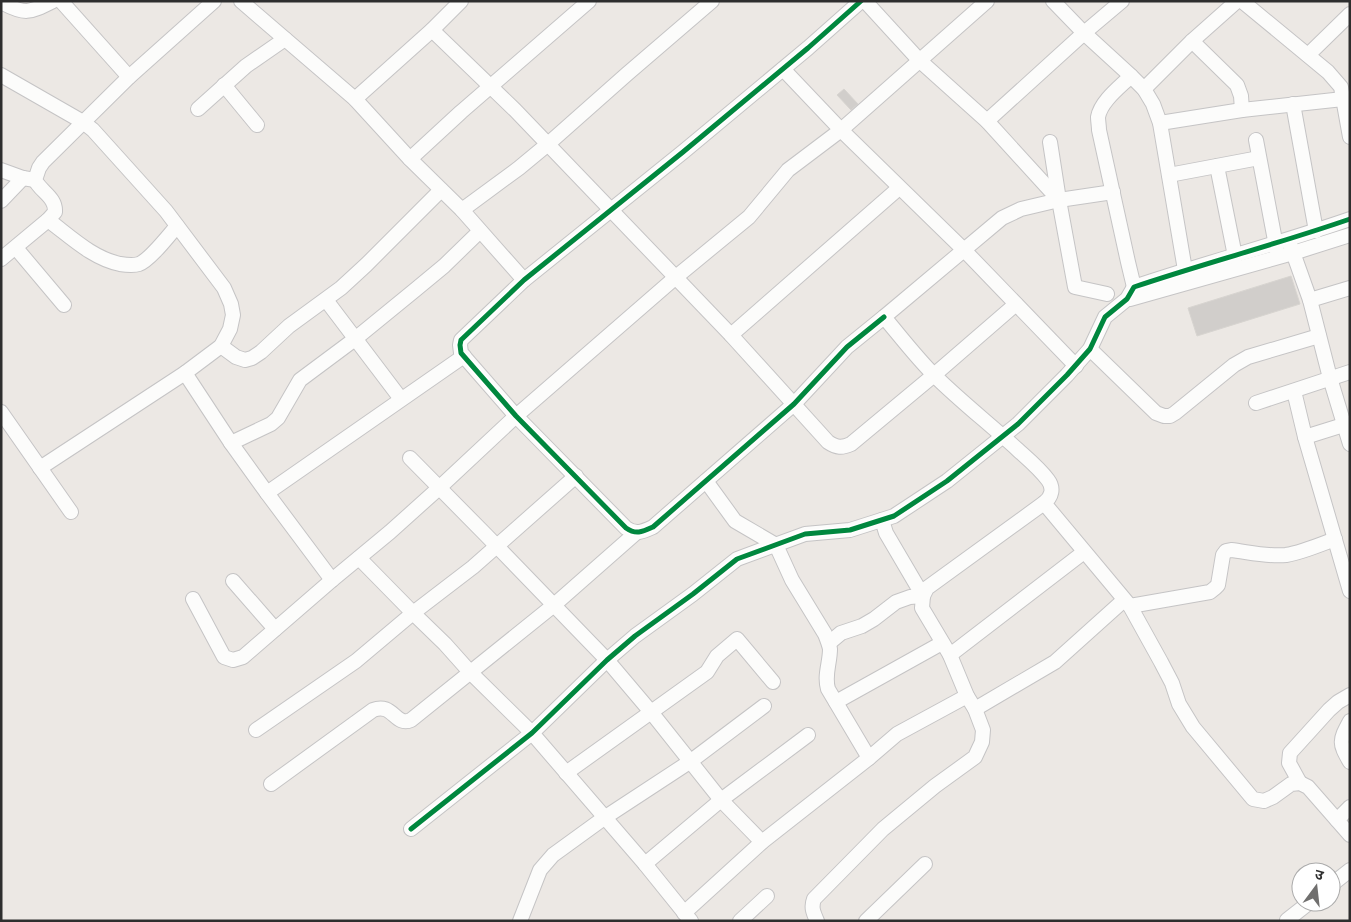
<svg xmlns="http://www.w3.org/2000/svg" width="1351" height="922" font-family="Commissioner,'Noto Sans Devanagari',sans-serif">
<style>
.building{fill:#d1cecb;stroke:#d7d4d0}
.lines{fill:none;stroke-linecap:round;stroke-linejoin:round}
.minor-casing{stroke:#c5c4c5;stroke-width:16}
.minor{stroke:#fcfcfb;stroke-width:14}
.cycleway-casing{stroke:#fff;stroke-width:8}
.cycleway{stroke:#00873e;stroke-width:5}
</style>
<rect width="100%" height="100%" fill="#ece8e4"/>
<!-- building -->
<g class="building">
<polygon points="844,89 858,104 851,110 837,95"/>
<polygon points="1291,276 1300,304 1197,336 1188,308"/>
</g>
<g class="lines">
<!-- minor casing -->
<g class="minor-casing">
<g id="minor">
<polyline points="61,1 129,77"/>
<polyline points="241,1 355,99 410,159 462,210 519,168 548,144 627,74 712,1"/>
<path d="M 861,1 L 808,48 L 683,152 L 524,280 L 461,340 L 460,345 L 461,353 L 516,416 L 626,528 C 636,535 642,532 653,527 L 794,404 L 847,347 L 884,317"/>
<polyline points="865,1 919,60 987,121 1059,200"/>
<polyline points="1053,1 1084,33 1131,76 1144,89 1153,104 1160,123 1185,270"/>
<polyline points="1242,1 1328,72 1341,87 1350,137"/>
<path d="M 1,2 C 25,15 29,13 53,1"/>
<path d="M 432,30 L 515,110 L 731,335 L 828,442 C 837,448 842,448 851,444 L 934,375 L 1016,304"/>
<polyline points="1192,41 1237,85 1241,96 1242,110"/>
<polyline points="1308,55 1350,14"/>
<polyline points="783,69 841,130 964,250 1076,366"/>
<polyline points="1,75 83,122 93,130 166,211 224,288 231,304 233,315 230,329 221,346 185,373 40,468"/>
<path d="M 1131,76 C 1120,87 1101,101 1098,117 C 1098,121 1099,126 1099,130 L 1128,262 L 1134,287 L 1138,295"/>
<polyline points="224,85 257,125"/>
<polyline points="1144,89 1192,41 1237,1"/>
<polyline points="355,99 432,30 461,1"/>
<polyline points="1293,104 1316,231"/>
<polyline points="198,109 246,66 285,39"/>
<polyline points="987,121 1084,33 1122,1"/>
<polyline points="1160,123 1242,110 1343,99"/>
<polyline points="1256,140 1277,251"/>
<polyline points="1050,142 1059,200 1075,287 1107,294"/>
<polyline points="410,159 461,112 589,1"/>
<polyline points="1217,166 1235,256"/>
<polyline points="1,170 23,178 35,180"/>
<polyline points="1169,175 1259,158"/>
<polyline points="1,201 23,178"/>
<polyline points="462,210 524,280"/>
<path d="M 48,220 C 71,237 92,258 120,264 C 126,265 133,266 139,264 C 150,260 169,235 177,226"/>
<polyline points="1290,244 1310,300 1330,378 1350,444"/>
<polyline points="16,248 64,305"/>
<path d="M 1,259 L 48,220 L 55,212 C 56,197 41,192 35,180 L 39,168 L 43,162 L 129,77 L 214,1"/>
<polyline points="1130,299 1293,253 1350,235"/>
<polyline points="326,300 401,399"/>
<polyline points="1310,300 1350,288"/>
<polyline points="731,335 899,188"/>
<polyline points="221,346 236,357 245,360 252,358 261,352 289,326 341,288 366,265 441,190"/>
<polyline points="1090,349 1156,413 1164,416 1170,416 1175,413 1234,365 1248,357 1319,336"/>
<polyline points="185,373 231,443 267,493 464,356"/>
<polyline points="1294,391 1305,437 1350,591"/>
<polyline points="1256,403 1350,372"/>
<polyline points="1,412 71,512"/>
<polyline points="1305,437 1350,423"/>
<polyline points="231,443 271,424 278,418 300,380 355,339 415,290 444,266 480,231"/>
<polyline points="410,458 486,535 607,660 651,712 721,800 762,842"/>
<path d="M 706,481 L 735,521 L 776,545 L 792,580 L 825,634 C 827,639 829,644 830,649 C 830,663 824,675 828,689 L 869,758"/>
<polyline points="267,493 332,580"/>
<polyline points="1044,503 1130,606 1161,662 1172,683 1179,704 1193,727 1253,799 1264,801 1273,797 1291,784 1300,783 1308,787 1350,835"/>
<polyline points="882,520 886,533 923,596"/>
<polyline points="359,558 413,613 445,644 470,672 532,733 645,864 691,921"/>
<polyline points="233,581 275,629"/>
<polyline points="193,599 224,657 233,660 243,657 332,580 390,532 439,488 516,416 676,277 749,217 788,170 841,130 987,1"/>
<path d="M 1130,606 L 1210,592 L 1215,588 L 1218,585 L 1223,555 L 1226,551 L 1231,550 C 1248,552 1268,557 1286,555 C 1303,552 1319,545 1335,539"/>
<polyline points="829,643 841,633 862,626 874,619 896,602 910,597 923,596"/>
<polyline points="950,655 1084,552"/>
<polyline points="836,702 942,643"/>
<polyline points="975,709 1055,662 1124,600"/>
<path d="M 1350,721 C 1339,741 1339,743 1350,762"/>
<polyline points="256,730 356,661 413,613 473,567 576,476"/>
<polyline points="566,773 707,672 717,656 737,639 773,682"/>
<polyline points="1300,783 1289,763 1290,753 1329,710 1338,702 1350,695"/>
<path d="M 271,784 L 373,710 C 393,702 395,727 411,720 L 554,605 L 637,532"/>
<polyline points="1337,820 1350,807"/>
<path d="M 411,829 L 532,733 L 607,660 L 635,636 L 693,594 L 737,559 L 805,534 L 850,530 L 894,516 L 947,481 L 1018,424 L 1067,375 L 1090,349 L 1105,317 L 1127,299 L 1134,287 C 1205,263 1278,244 1350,219"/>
<polyline points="645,864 721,800 808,735"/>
<polyline points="1331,885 1350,870"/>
<polyline points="684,913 762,842 869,758 897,734 967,696"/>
<polyline points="1287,920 1310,902"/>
<polyline points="520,921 540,870 553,855 604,818 691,761 764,706"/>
<polyline points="740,921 767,896"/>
<path d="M 817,921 C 813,912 811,907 814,899 L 883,829 L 935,786 L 975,757 L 982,742 L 983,730 L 975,709 L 967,696 L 950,655 L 922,608 L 923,596 L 927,588 L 1044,503 C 1052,497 1054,488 1048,480 C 1040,469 1028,459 1018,450 C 991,425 960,401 934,375 C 916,357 900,336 884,317 L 1002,218 L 1021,209 L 1059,200 L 1113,192"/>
<polyline points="866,921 925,864"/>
</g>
</g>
<!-- minor -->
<use href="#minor" class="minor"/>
<!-- cycleway casing -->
<g class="cycleway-casing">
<g id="cycleway">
<path d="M 861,1 L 808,48 L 683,152 L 524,280 L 461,340 L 460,345 L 461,353 L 516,416 L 626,528 C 636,535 642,532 653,527 L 794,404 L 847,347 L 884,317"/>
<path d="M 411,829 L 532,733 L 607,660 L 635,636 L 693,594 L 737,559 L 805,534 L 850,530 L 894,516 L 947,481 L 1018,424 L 1067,375 L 1090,349 L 1105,317 L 1127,299 L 1134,287 C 1205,263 1278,244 1350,219"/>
</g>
</g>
<!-- cycleway -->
<use href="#cycleway" class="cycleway"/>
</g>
<!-- border -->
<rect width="1351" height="922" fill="none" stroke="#2e2e2e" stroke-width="5"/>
<!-- north arrow -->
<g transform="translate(1316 887) rotate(15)"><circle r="24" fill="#ffffff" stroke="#ababab"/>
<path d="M0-4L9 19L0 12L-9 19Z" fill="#706f6e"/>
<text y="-8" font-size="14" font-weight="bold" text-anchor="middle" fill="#2e2e2e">उ</text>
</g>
</svg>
